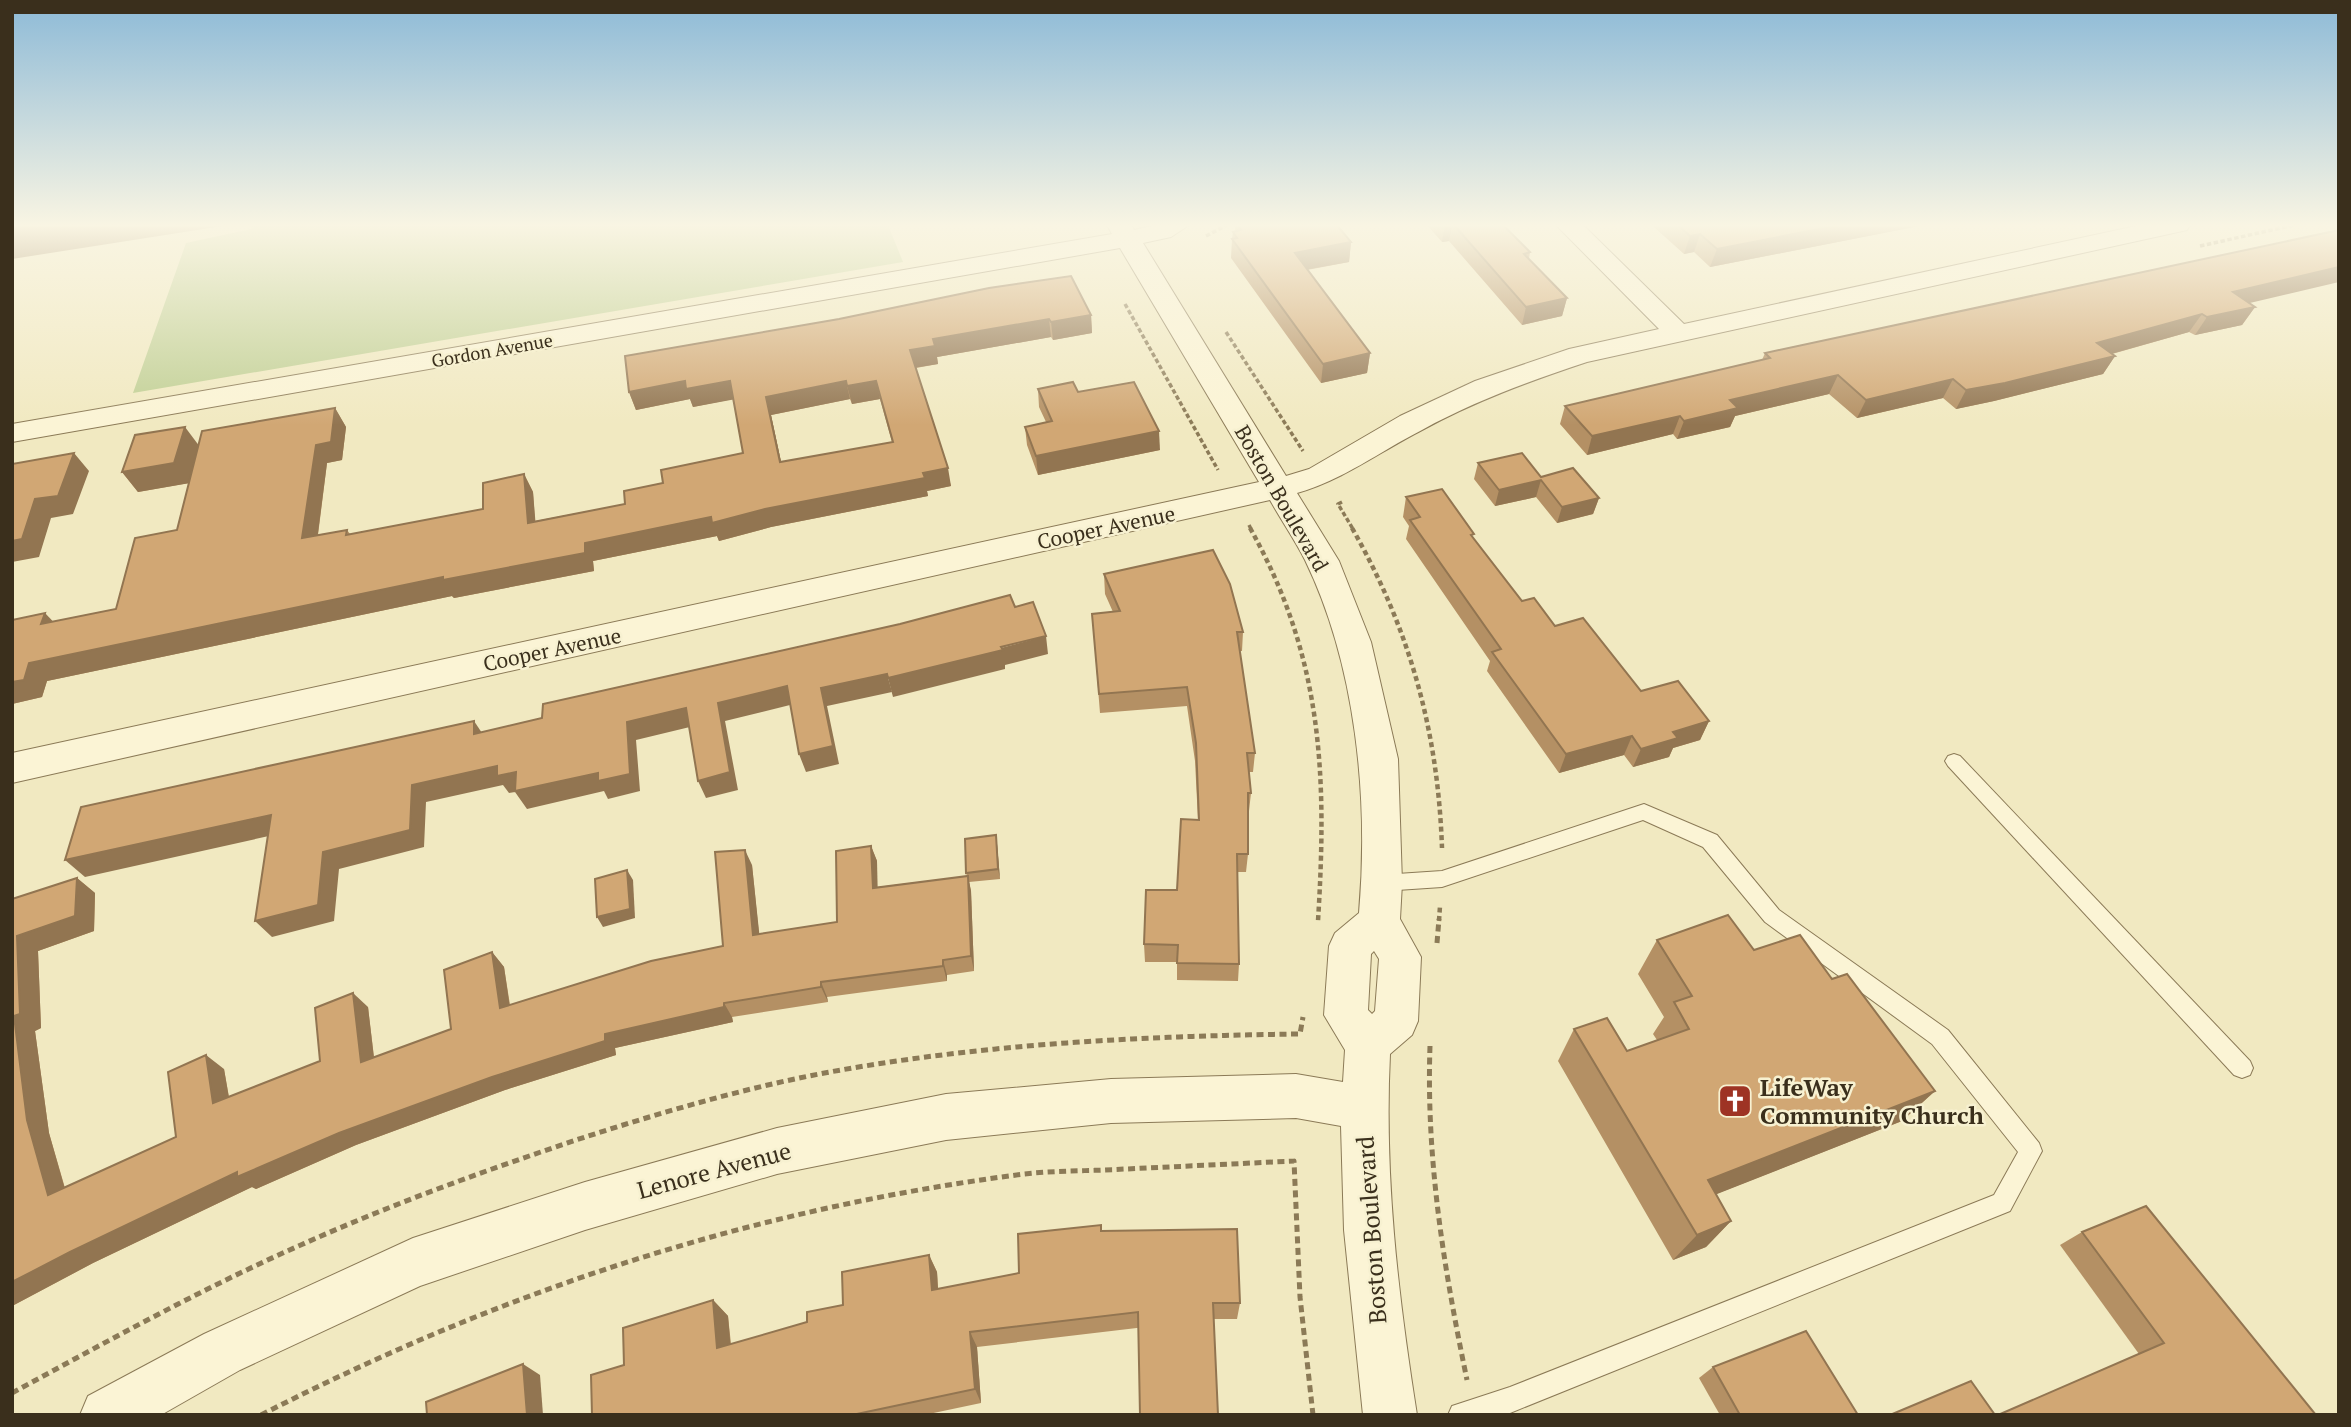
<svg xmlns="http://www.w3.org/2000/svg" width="2351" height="1427" font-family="'PT Serif',serif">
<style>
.green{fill:#c0cf94}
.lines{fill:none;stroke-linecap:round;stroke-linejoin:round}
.lane-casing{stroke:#8b7a57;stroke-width:2}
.street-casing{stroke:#8b7a57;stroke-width:2}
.path-far2{stroke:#8b7a57;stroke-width:3.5;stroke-dasharray:4.5 2.5;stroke-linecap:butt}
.path-far1{stroke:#8b7a57;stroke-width:4.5;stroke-dasharray:5 3.5;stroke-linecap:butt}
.path{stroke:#8b7a57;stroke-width:5;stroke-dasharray:7 4.5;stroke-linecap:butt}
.lane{fill:#fbf4d5;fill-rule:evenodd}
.street{fill:#fbf4d5;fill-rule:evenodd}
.wall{fill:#b49064;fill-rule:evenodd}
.shaded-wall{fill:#927551}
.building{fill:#d1a774;stroke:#927551;stroke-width:2;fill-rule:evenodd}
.labels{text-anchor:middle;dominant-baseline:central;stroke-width:5;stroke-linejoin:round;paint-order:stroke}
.far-street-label{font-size:18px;fill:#3a2f1c;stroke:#f7f1d1}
.street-label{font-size:21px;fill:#3a2f1c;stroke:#f7f1d1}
.near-poi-label{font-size:24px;font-weight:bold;fill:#3a2f1c;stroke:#f7f1d1;text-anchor:start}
.near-street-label{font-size:24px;fill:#3a2f1c;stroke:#f7f1d1}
</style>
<rect width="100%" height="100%" fill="#f1e9c1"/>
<!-- green -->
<polygon class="green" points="252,225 888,225 903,262 133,393 186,243 251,229"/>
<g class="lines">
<!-- lane casing -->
<g class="lane-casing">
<g id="lane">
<polygon points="1954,754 1960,756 2250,1061 2253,1068 2250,1075 2242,1078 2234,1075 1948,766 1945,761 1948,756"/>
<polygon points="1644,804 1717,835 1779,910 1948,1030 2039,1143 2042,1151 2010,1211 1510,1413 1448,1415 1452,1406 1510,1387 1994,1195 2018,1152 1932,1044 1765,922 1703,847 1643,820 1442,887 1382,891 1375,889 1372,883 1375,877 1382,875 1442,871"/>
</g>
</g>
<!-- street casing -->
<g class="street-casing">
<path id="street" d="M 1107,225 L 1132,225 L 1134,230 L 1156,225 L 1189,225 L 1171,237 L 1143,243 L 1286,476 L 1309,469 L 1400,416 L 1475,381 L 1569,349 L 1659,329 L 1556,225 L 1583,225 L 1684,324 L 2141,225 L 2190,225 L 2187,230 L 2178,232 L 1587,362 C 1530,381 1475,401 1422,430 C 1379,452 1343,480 1297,493 L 1339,561 L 1371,642 L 1398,759 L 1402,883 L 1400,919 L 1421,957 L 1418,1021 L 1412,1035 L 1390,1054 C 1384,1176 1398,1295 1417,1415 L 1363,1415 L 1344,1230 L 1341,1126 L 1296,1118 L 1111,1123 L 946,1140 L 777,1174 L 585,1230 L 420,1286 L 240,1370 L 161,1415 L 80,1415 L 88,1396 L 204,1334 L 413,1238 L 585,1182 L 777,1128 L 946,1094 L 1111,1079 L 1296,1074 L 1343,1082 L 1345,1050 L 1324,1015 L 1329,946 L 1335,933 L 1359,913 C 1369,798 1356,665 1305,560 C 1295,540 1281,520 1270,500 L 12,783 L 12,753 L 1259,482 L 1120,248 L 12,442 L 12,424 L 1112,234 ZM 1374,951 L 1379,959 L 1375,1011 L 1372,1014 L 1368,1010 L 1371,954 Z"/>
</g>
<!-- path-far2 -->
<g class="path-far2">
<polyline points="1206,236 1227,225"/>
<polyline points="2200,246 2294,225"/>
<polyline points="1125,304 1218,470"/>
<polyline points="1226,332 1303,451"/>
<polyline points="1342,502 1338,504 1353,529"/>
<polyline points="1249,525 1251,529"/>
</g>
<!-- path-far1 -->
<g class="path-far1">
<path d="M 1250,528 C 1323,658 1327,775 1318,921"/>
<path d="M 1352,528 C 1410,630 1438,731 1442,848"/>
<polyline points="1439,921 1440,906"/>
</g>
<!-- path -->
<g class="path">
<polyline points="1437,943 1439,919"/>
<path d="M 1430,1046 C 1426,1160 1444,1269 1467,1380"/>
<path d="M 12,1393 C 108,1341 203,1288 303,1244 C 392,1204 484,1171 576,1140 C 656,1114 737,1090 819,1074 C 978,1044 1139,1036 1300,1034 L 1303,1017"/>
<path d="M 261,1415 C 505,1290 751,1209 1024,1174 C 1051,1171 1078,1171 1105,1170 C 1168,1167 1231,1164 1294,1161 L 1300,1297 L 1313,1415"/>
</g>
<!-- lane -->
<use href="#lane" class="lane"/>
<!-- street -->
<use href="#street" class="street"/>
</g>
<!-- wall -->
<g class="wall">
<polygon points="1235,225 1337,225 1351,242 1349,262 1307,270 1370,353 1367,373 1321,383 1231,258 1232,239 1233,232 1235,231"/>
<polygon points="1427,225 1503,225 1530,252 1529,259 1567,298 1562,316 1522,325 1449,241 1442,242"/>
<polygon points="1654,225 1924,225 1710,267 1694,252 1684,254 1654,227"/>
<polygon points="2249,303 2255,307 2242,325 2195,335 2189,332 2112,354 2115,356 2103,374 1994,401 1956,409 1943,398 1857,418 1829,394 1735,416 1730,427 1677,439 1673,434 1587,455 1560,424 1565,406 1762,360 1765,353"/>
<path d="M 1091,315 L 1092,333 L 1053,340 L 1051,337 L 937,357 L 938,364 L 916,368 L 951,486 L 927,491 L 928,496 L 771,527 L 719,541 L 717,536 L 593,561 L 594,571 L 454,598 L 452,596 L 47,681 L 42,697 L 12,704 L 12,620 L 54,622 L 116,609 L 177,530 L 189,483 L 138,492 L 122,472 L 199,446 L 335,408 L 346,427 L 342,460 L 327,463 L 318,535 L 347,530 L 350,534 L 483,509 L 524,474 L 533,492 L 535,521 L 625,504 L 663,483 L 743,453 L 733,399 L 693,407 L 690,399 L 636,410 L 629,392 L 625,356 ZM 850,399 L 852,404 L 880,399 L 892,442 L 781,462 L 771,415 Z"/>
<polygon points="1038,389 1078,392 1160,450 1038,475 1027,445 1025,427 1046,422 1039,407"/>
<polygon points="1478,463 1541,477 1599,498 1593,514 1557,523 1536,497 1495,506 1474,479"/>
<polygon points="1406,497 1473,538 1522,601 1641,691 1709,721 1700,740 1673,748 1669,757 1633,767 1624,755 1559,773 1487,671 1490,661 1406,539 1409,526 1403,517"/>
<polygon points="1104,574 1243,632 1242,651 1240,651 1255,753 1253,772 1249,772 1251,793 1249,811 1248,811 1248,854 1246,872 1237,872 1239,964 1238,981 1177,980 1177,962 1145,962 1144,944 1177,890 1198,820 1195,761 1187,706 1100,713 1092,614 1113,612 1105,594"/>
<polygon points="996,835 997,844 1000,879 969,882 971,891 974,971 947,975 947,981 827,997 828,1002 732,1017 733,1022 615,1048 616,1055 505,1090 356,1145 256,1189 252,1187 93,1263 14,1305 12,899 77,878 95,893 94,931 38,951 41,1028 35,1031 49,1133 65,1188 176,1137 224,1069 229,1097 320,1061 368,1007 374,1057 451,1029 492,952 504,967 510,1005 723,946 752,865 759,934 837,922 871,846 877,861 877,887 967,876 966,873"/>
<polygon points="1657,940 1754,950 1832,979 1935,1091 1902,1121 1716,1194 1731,1221 1706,1247 1673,1260 1558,1061 1574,1029 1627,1051 1657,1040 1653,1034 1664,1017 1638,974"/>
<polygon points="1101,1231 1240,1303 1237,1319 1213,1319 977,1347 981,1403 924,1415 592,1415 624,1365 713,1300 728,1316 731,1344 807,1322 843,1305 929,1255 937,1272 938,1289 1019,1273"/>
<polygon points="2082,1232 2316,1415 2139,1354 2060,1245"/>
<polygon points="1713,1367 1858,1415 1720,1415 1699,1378"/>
</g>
<!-- shaded-wall -->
<g class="shaded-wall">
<polygon points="12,225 229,225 12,259"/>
<polygon points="1445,225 1452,225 1449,241 1442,242"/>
<polygon points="1840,225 1924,225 1710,267 1717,249"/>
<polygon points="1700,234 1694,252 1684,254 1690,236"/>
<polygon points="1351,242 1349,262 1293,272 1295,253"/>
<polygon points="2339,267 2339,282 2220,310 2233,292"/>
<polygon points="1567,298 1562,316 1522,325 1526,307"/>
<polygon points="2255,307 2242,325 2195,335 2207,317"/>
<polygon points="2202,314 2189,332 2086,361 2097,343"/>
<polygon points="1091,315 1092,333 1053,340 1051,322"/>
<polygon points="1049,319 1051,337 937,357 938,364 913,368 910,350 933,339"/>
<polygon points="1370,353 1367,373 1321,383 1323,364"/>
<polygon points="2115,356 2103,374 1994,401 1956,409 1966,390"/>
<polygon points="1838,375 1829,394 1735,416 1730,427 1677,439 1684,421 1730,400"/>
<polygon points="1953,379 1943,398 1857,418 1866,400"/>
<polygon points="685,381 730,381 736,399 693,407 690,399 636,410 629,392"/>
<polygon points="846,381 850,399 771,415 785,480 780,462 766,397"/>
<polygon points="876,381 880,399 852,404 847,386"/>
<polygon points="335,408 346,427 342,460 327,463 315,556 302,538 316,445"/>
<polygon points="1680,416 1673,434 1587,455 1592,436"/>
<polygon points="185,427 200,447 190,483 138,492 122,472"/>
<polygon points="1159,431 1160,450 1038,475 1036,456"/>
<polygon points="74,453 89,471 73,514 51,518 39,557 12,562 12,541 35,499"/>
<polygon points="948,468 951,486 927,491 928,496 771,527 719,541 717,536 593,561 594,571 454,598 452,596 47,681 42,697 12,704 12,682 29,663 585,543 711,517 765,509"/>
<polygon points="524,474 533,492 537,541 528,523"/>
<polygon points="1541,480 1536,497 1495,506 1499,490"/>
<polygon points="1599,498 1593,514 1557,523 1562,507"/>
<polygon points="45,613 62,631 41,624"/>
<polygon points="1046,636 1048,654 1005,665 1005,669 893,697 888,678"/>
<polygon points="887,674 892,692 827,706 839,764 806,772 799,754 821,688"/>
<polygon points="787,686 794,704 725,721 738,790 706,798 698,781 718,703"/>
<polygon points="686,708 694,726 636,740 640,791 608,799 604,791 527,809 515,792 509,793 503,785 426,802 424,847 339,869 334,921 272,937 255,921 323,852 412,785 627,722"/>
<polygon points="474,721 486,739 474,734"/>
<polygon points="1709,721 1700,740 1673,748 1669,757 1633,767 1641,749 1673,732"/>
<polygon points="1632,736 1624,755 1559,773 1566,754"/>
<polygon points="271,815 287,832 85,877 65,860"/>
<polygon points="996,835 997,844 1000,879 998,869"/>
<polygon points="871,846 877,861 878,903 873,888"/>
<polygon points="745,850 752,865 761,950 753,935"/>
<polygon points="627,870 633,880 635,918 603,927 597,917"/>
<polygon points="968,876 971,891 974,971 971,956"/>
<polygon points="77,878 95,893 94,931 38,951 41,1028 35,1031 49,1133 70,1207 48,1195 27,1120 14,1016 17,936"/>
<polygon points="492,952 504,967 512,1022 500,1008"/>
<polygon points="943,960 947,975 947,981 943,966"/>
<polygon points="821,982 827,997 828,1002 821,987"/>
<polygon points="353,993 368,1007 376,1076 361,1062"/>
<polygon points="724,1003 732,1017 733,1022 615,1048 616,1055 505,1090 356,1145 256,1189 252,1187 93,1263 14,1305 12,1304 12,1282 70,1252 237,1172 339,1133 605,1034"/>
<polygon points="206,1055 224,1069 232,1116 213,1103"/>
<polygon points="1935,1091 1902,1121 1684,1207 1708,1180"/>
<polygon points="1731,1221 1706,1247 1673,1260 1697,1235"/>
<polygon points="929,1255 937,1272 939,1306 932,1290"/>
<polygon points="713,1300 728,1316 732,1363 717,1348"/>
<polygon points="970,1332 977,1347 981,1403 975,1389"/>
<polygon points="523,1364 540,1375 543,1415 527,1415"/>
</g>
<!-- building -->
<g class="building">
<polygon points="1237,225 1337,225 1351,242 1295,253 1370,353 1323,364 1232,239 1237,238 1233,232 1241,230"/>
<polygon points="1454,225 1503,225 1530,252 1524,254 1567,298 1526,307"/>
<polygon points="1678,225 1840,225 1717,249 1700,234 1690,236"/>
<polygon points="2339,230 2339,267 2233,292 2255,307 2207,317 2202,314 2097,343 2115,356 2005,383 1966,390 1953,379 1866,400 1838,375 1730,400 1738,408 1684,421 1680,416 1592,436 1565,406 1770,358 1765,353"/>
<path d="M 1071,276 L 1091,315 L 1051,322 L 1049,319 L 933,339 L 935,346 L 910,350 L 948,468 L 923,473 L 925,478 L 765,509 L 712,523 L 711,517 L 585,543 L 585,553 L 443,580 L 443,577 L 29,663 L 24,680 L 12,682 L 12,620 L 45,613 L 41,624 L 116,609 L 135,538 L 177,530 L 202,431 L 335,408 L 331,442 L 316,445 L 302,538 L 347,530 L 346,535 L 483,509 L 483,483 L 524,474 L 528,523 L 625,504 L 624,491 L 663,483 L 661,470 L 743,453 L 730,381 L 686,389 L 685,381 L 629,392 L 625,356 L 839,319 L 989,288 ZM 846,381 L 847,386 L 876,381 L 893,442 L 780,462 L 766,397 Z"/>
<polygon points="1073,382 1078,392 1134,382 1159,431 1036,456 1025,427 1052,421 1038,389"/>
<polygon points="185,427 174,463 122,472 135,435"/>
<polygon points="74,453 58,496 35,499 22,539 12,541 12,464"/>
<polygon points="1522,453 1541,477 1573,468 1599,498 1562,507 1541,480 1499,490 1478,463"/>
<polygon points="1442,489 1474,534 1471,535 1522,601 1534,598 1555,626 1583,618 1641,691 1678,681 1709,721 1673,732 1678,738 1641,749 1632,736 1566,754 1492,652 1501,649 1410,520 1420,517 1406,497"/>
<polygon points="1213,550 1230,584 1243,632 1237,632 1255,753 1247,753 1251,793 1248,793 1248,854 1237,854 1239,964 1177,963 1178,945 1144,944 1146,890 1177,890 1181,819 1199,820 1196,743 1187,687 1099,694 1092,614 1120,611 1104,574"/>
<polygon points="1010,595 1015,607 1033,602 1046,636 1001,647 1003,650 888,678 887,674 821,688 833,746 799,754 787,686 718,703 730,772 698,781 686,708 627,722 630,774 598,781 598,773 515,791 516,772 497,776 497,766 412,785 410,830 323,852 318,905 255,921 271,815 65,860 81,807 474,721 474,734 542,718 543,704 900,624"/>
<polygon points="996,835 998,869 966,873 965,839"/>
<polygon points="871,846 873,888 968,876 971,956 943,960 943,966 821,982 821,987 724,1003 724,1007 605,1034 605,1041 492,1077 339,1133 237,1177 237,1172 70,1252 12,1282 12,899 77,878 75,916 17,936 20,1014 14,1016 27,1120 48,1195 176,1137 168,1072 206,1055 213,1103 320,1061 315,1008 353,993 361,1062 451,1029 444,970 492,952 500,1008 651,961 723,946 715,852 745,850 753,935 837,922 836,851"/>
<polygon points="627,870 630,909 597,917 595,879"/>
<polygon points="1728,915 1754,950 1800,935 1832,979 1847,974 1935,1091 1708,1180 1731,1221 1697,1235 1574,1029 1607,1018 1627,1051 1689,1029 1674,1002 1692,996 1657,940"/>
<polygon points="2146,1206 2316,1415 1998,1415 2164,1343 2082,1232"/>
<polygon points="1101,1225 1101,1231 1237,1229 1240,1303 1213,1303 1218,1415 1140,1415 1138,1312 970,1332 975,1389 852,1415 592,1415 591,1375 624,1365 623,1328 713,1300 717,1348 807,1322 807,1312 843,1305 842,1272 929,1255 932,1290 1019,1273 1018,1234"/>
<polygon points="1806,1331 1858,1415 1740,1415 1713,1367"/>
<polygon points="523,1364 527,1415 427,1415 426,1402"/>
<polygon points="1971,1381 1995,1415 1890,1415"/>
</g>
<!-- sky -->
<linearGradient id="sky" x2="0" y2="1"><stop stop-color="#8dbad7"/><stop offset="0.53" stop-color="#f9f5e3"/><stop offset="1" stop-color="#f9f5e3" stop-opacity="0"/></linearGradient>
<rect width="2351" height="425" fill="url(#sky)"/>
<!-- icons -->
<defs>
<g id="church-square" transform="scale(1.75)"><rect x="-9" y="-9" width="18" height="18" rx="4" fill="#9e3324" stroke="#f7f1d1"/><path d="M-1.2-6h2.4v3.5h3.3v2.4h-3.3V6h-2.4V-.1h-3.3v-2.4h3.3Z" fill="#fff"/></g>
</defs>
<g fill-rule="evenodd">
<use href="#church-square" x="1735" y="1101"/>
</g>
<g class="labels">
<!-- far-street labels -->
<g class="far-street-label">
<text transform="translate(492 350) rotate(-10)">Gordon Avenue</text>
</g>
<!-- street labels -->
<g class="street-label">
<text transform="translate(1282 498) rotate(60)">Boston Boulevard</text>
<text transform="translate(1106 527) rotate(-12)">Cooper Avenue</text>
<text transform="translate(552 649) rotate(-12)">Cooper Avenue</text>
</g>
<!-- near-poi labels -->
<g class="near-poi-label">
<text x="1760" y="1087">LifeWay<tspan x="1760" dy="28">Community Church</tspan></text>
</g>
<!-- near-street labels -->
<g class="near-street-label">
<text transform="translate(714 1170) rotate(-15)">Lenore Avenue</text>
<text transform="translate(1371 1230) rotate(-94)">Boston Boulevard</text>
</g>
</g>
<!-- border -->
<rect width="2351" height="1427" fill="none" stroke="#3a2f1c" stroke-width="28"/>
</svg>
